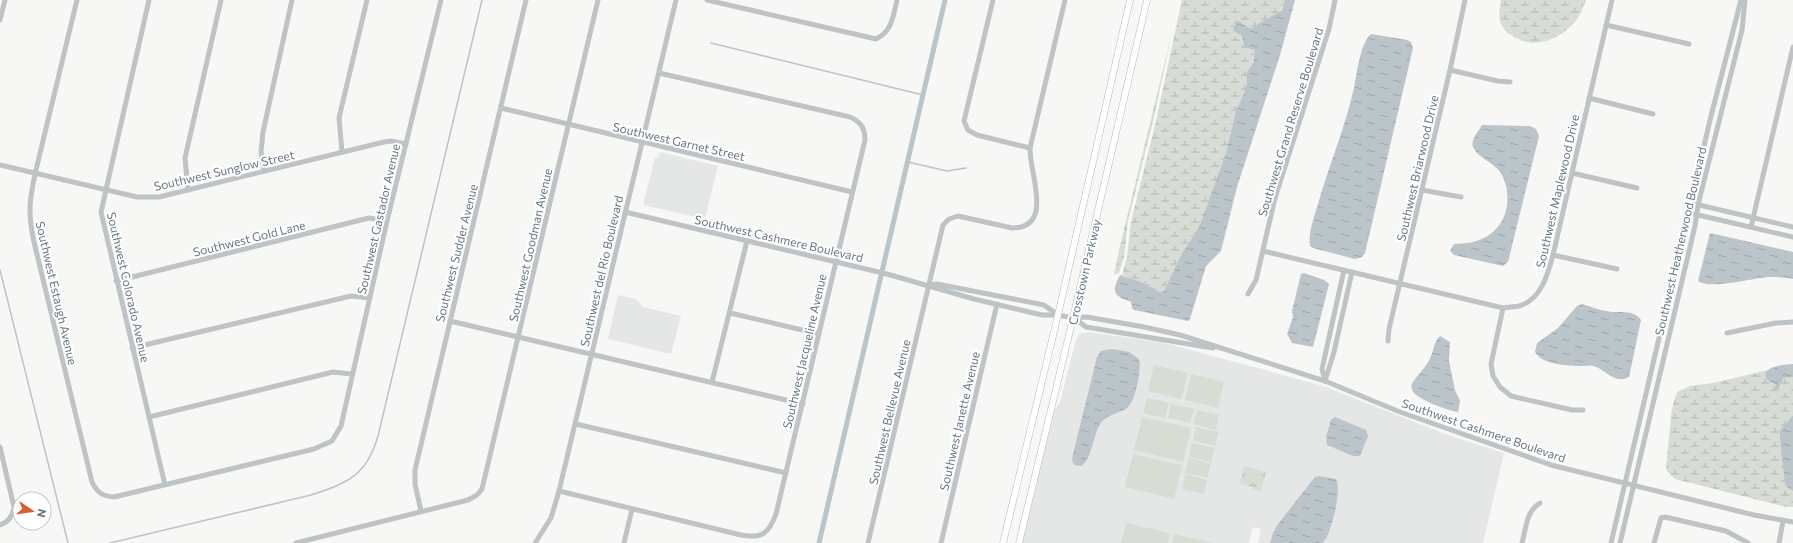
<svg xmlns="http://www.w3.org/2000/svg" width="1793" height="543" font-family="Commissioner,sans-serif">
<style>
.built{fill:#e5e6e6}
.wetland{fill:url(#wetland-marsh)}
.park{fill:url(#park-tufts)}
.pitch{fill:#d7dcd4}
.water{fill:url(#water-ripples)}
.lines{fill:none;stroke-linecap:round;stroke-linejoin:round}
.stream{stroke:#bac4c9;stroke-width:1.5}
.canal{stroke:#bac4c9;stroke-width:5}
.major-casing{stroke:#b2b7bb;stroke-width:7}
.minor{stroke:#bec3c6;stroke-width:5}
.major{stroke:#fff;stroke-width:6}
.labels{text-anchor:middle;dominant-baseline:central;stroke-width:4;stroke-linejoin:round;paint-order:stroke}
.street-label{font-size:12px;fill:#687784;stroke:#fff}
</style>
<defs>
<pattern id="wetland-marsh" width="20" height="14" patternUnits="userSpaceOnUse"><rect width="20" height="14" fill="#d7dcd4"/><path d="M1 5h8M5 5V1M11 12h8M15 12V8" fill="none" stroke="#b2b7b2"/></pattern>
<pattern id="park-tufts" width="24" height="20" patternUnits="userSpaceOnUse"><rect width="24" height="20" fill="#d7dcd4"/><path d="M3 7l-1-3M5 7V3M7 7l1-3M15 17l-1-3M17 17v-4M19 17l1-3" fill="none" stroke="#b2b7b2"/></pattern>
<pattern id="water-ripples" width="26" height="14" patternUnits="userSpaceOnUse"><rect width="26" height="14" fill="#bac4c9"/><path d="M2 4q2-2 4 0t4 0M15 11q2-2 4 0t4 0" fill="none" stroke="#9ba4a9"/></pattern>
</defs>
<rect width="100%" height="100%" fill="#f7f7f5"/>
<!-- built -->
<g class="built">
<polygon points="660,152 718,166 705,219 643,205 655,157 658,158"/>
<polygon points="618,295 636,299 643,307 681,316 671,354 608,339"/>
<polygon points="1088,332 1165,343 1323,386 1448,435 1504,453 1483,543 1258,543 1261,529 1253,527 1249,543 1022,543 1054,411 1060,402 1076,340 1080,334"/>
</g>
<!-- wetland -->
<g class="wetland">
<path d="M 1182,0 L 1285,0 C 1283,15 1264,21 1252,28 C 1245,27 1243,22 1237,20 L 1234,25 L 1241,35 L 1243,42 L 1255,50 L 1252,63 L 1246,74 L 1247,83 L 1243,96 L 1236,110 L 1226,153 L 1199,227 L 1181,255 L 1164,291 L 1160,292 L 1142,282 L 1122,275 L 1127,257 L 1131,222 L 1156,121 Z"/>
<path d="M 1501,0 L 1586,0 C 1583,7 1580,16 1575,22 C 1559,39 1536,50 1515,37 C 1509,34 1504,30 1501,24 C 1498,18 1500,7 1501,0 Z"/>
<polygon points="1172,33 1153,121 1128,221 1124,257 1119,273 1117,274 1114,274 1119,250"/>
<polygon points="1768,370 1765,373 1766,379 1774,383 1778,390 1782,378 1793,377 1793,415 1783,427 1780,440 1788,488 1793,491 1793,507 1786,507 1675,479 1667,471 1666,467 1672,408 1677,392 1690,386 1713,383"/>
</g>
<!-- park -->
<polygon class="park" points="1244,466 1266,472 1261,491 1253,489 1253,487 1240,484"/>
<!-- pitch -->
<g class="pitch">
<polygon points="1154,365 1188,373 1181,399 1148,391"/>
<polygon points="1191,374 1224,382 1218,408 1185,400"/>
<polygon points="1147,398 1169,403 1165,418 1143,413"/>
<polygon points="1171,404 1194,409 1190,423 1168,418"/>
<polygon points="1197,410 1219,415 1216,430 1194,424"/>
<polygon points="1142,417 1191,428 1183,462 1134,450"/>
<polygon points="1196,427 1218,432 1215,446 1193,441"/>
<polygon points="1192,443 1215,448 1211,462 1189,457"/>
<polygon points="1133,454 1182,465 1174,499 1125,487"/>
<polygon points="1189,458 1211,464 1207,478 1185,473"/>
<polygon points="1185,474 1207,480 1204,494 1182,489"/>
<polygon points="1126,523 1170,533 1168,543 1121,543"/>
<polygon points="1174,534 1213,543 1172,543"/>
</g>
<!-- water -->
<g class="water">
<path d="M 1285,0 L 1295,0 L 1280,55 L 1237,187 L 1221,251 L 1206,266 L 1190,319 L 1188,321 L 1134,310 L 1132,308 L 1131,302 C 1115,296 1110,294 1120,275 L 1142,282 L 1160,292 L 1164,291 L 1181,255 L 1199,227 L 1226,153 L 1236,110 L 1243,96 L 1247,83 L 1246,74 L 1253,62 L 1255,50 L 1245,47 L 1241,35 L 1233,31 L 1236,20 C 1243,22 1245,27 1252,28 L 1282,10 Z"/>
<path d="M 1371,34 L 1407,40 L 1411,42 L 1413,48 L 1365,253 L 1362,257 L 1355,259 L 1313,248 L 1310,246 C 1308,233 1314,217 1318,204 C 1329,165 1345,128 1354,88 C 1357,73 1360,44 1371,34 Z"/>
<path d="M 1482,125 L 1530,126 L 1536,129 L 1539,136 L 1508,262 L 1503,266 L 1454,255 L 1450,251 L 1454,244 C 1469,244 1485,241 1496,229 C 1510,215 1511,188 1500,172 C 1493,162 1478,158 1473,147 C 1470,140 1479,131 1482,125 Z"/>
<path d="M 1710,233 L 1793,252 L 1793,279 C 1785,277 1776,277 1768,277 C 1753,278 1710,290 1698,281 Z"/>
<polygon points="1304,273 1324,280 1329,284 1313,347 1292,343 1287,334 1293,317 1292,311 1301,274"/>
<path d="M 1582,304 C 1590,306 1598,310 1606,311 C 1618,314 1633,308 1641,320 L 1629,377 C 1614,385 1606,369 1593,366 C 1590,365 1586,366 1583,366 C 1569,366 1542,365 1535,352 L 1537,343 L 1558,328 L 1577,306 Z"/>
<path d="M 1440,336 L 1450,342 L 1449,361 L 1455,390 L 1460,401 L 1458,412 C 1449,411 1419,400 1413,392 C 1413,392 1411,386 1411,386 C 1416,375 1427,368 1431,356 C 1434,349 1434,342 1440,336 Z"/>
<path d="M 1112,349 L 1129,352 L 1139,359 C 1142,369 1135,404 1126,409 C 1117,414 1107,414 1100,424 C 1093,435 1092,460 1081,466 L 1074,465 L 1072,460 L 1073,454 L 1097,357 L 1101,351 Z"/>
<path d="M 1793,364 L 1793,377 L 1783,378 L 1778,390 L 1775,388 L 1776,385 L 1766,379 L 1765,373 C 1771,365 1783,365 1793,364 Z"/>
<polygon points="1793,415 1793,491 1788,488 1785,484 1780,440 1780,430"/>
<polygon points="1335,417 1366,430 1368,436 1360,456 1353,456 1327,445 1326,437 1331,420"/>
<path d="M 1319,476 L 1336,479 C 1342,491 1332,526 1326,539 L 1322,543 L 1270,543 L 1273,533 L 1278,524 L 1315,477 Z"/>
</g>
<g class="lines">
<!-- stream -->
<g class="stream">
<polyline points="711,43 923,95"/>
<polyline points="908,162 947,171 966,168"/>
<polyline points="0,270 68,543"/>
<path d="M 110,543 L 311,495 C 348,483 367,475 378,436 L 482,0"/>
</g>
<!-- canal -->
<polyline class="canal" points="819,543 945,0"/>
<!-- major casing -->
<g class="major-casing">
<g id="major">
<polyline points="1003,543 1058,315 1130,0"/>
<polyline points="1019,543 1073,318 1147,0"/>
</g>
</g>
<!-- minor -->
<g class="minor">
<path d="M 77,0 L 35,174 C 29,203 28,213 34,242 L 92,482 C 97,493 103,496 114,497 L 314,449 L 332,441 L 341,426 L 387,221 L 441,0"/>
<polyline points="149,0 101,212 165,485"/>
<path d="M 707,0 L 876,39 C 892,31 893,17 897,0"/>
<polyline points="993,0 964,121 968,130 977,135 1030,148"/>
<polyline points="0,20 5,0"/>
<polyline points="1606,25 1689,44"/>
<polyline points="1450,70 1498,81 1510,82"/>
<polyline points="1589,98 1653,114"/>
<polyline points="501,108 852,192"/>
<polyline points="342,152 339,118 367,0"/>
<polyline points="0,165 137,197 159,197 384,142 391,141 406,144"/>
<polyline points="264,171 261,152 263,132 292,0"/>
<polyline points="1572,173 1637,188"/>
<polyline points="188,190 185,158 221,0"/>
<polyline points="1422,190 1461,197"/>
<polyline points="1695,204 1793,227"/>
<polyline points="625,212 887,274 974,299 1042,315 1058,315 1073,318 1087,317 1144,327 1180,335 1325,381 1400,412 1551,465 1754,515 1793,522"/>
<polyline points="1694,214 1793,237"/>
<polyline points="1751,227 1793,47"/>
<path d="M 1263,251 L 1503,308 C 1508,307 1514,307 1519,306 C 1541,300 1548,274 1553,255 L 1612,0"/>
<polyline points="1553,255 1617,269"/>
<polyline points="116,281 369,218 387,221"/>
<polyline points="929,285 937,284 1044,305 1058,315"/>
<polyline points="1248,294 1256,280 1275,198 1329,29 1335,0"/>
<polyline points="1503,308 1491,364 1493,376 1500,387 1511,396 1572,410 1583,410"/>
<polyline points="730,313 819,334"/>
<polyline points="1074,318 1086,327 1213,348"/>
<polyline points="450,321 803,404"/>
<polyline points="1727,333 1776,323 1793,322"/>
<polyline points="1388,341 1389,329 1450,70 1465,0"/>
<polyline points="132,348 351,296 370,298"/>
<polyline points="1325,381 1322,369 1344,270"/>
<polyline points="1325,381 1334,352 1352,272"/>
<polyline points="712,382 747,241"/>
<polyline points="149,417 333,372 351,374"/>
<polyline points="576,424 786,473"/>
<path d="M 0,447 L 14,507 C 13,516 8,522 0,525"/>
<path d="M 559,491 L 741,535 C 762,539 769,533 776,514 L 865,140 C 865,128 861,122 850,117 L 659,73"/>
<polyline points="421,511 415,484 415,470 526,0"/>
<polyline points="296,543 468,500 477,495 482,489 598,0"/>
<polyline points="535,543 551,518 559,491 676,0"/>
<polyline points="624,543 632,509"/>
<path d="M 868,543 L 943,225 L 949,219 L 958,216 L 1012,228 C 1055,228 1029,173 1030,148 L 1065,0"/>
<polyline points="941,543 997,304"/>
<path d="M 1522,543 C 1526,529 1526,511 1540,503"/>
<polyline points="1611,543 1711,116 1741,0"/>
<polyline points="1620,543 1695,226 1698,205 1742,30 1745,0"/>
<polyline points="1654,543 1661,518 1665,517 1726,531 1748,543"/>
<polyline points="1779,543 1783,521"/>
</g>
<!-- major -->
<use href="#major" class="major"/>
</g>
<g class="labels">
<!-- street labels -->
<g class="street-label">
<text transform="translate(1290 122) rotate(-73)">Southwest Grand Reserve Boulevard</text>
<text transform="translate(679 141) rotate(13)">Southwest Garnet Street</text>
<text transform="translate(1417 168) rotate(-77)">Southwest Briarwood Drive</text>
<text transform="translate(224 170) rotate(-13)">Southwest Sunglow Street</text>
<text transform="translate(1557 191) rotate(-77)">Southwest Maplewood Drive</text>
<text transform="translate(378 219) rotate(-77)">Southwest Gastador Avenue</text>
<text transform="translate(249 238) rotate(-14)">Southwest Gold Lane</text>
<text transform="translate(779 238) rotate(13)">Southwest Cashmere Boulevard</text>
<text transform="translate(1680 241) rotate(-77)">Southwest Heatherwood Boulevard</text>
<text transform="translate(530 245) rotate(-77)">Southwest Goodman Avenue</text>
<text transform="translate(456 253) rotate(-76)">Southwest Sudder Avenue</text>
<text transform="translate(601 271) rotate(-77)">Southwest del Rio Boulevard</text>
<text transform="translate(1084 272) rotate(-77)">Crosstown Parkway</text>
<text transform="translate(129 287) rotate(77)">Southwest Colorado Avenue</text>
<text transform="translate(57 293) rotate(77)">Southwest Estaugh Avenue</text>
<text transform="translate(804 351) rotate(-77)">Southwest Jacqueline Avenue</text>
<text transform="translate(889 412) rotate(-77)">Southwest Bellevue Avenue</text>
<text transform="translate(959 421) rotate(-77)">Southwest Janette Avenue</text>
<text transform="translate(1484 430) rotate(19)">Southwest Cashmere Boulevard</text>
</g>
</g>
<!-- north arrow -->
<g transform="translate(32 511) rotate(103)"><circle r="19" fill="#ffffff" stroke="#c3c9ce"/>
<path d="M0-3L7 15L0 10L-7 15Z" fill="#d95e33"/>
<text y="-6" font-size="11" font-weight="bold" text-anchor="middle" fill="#687784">N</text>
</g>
</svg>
